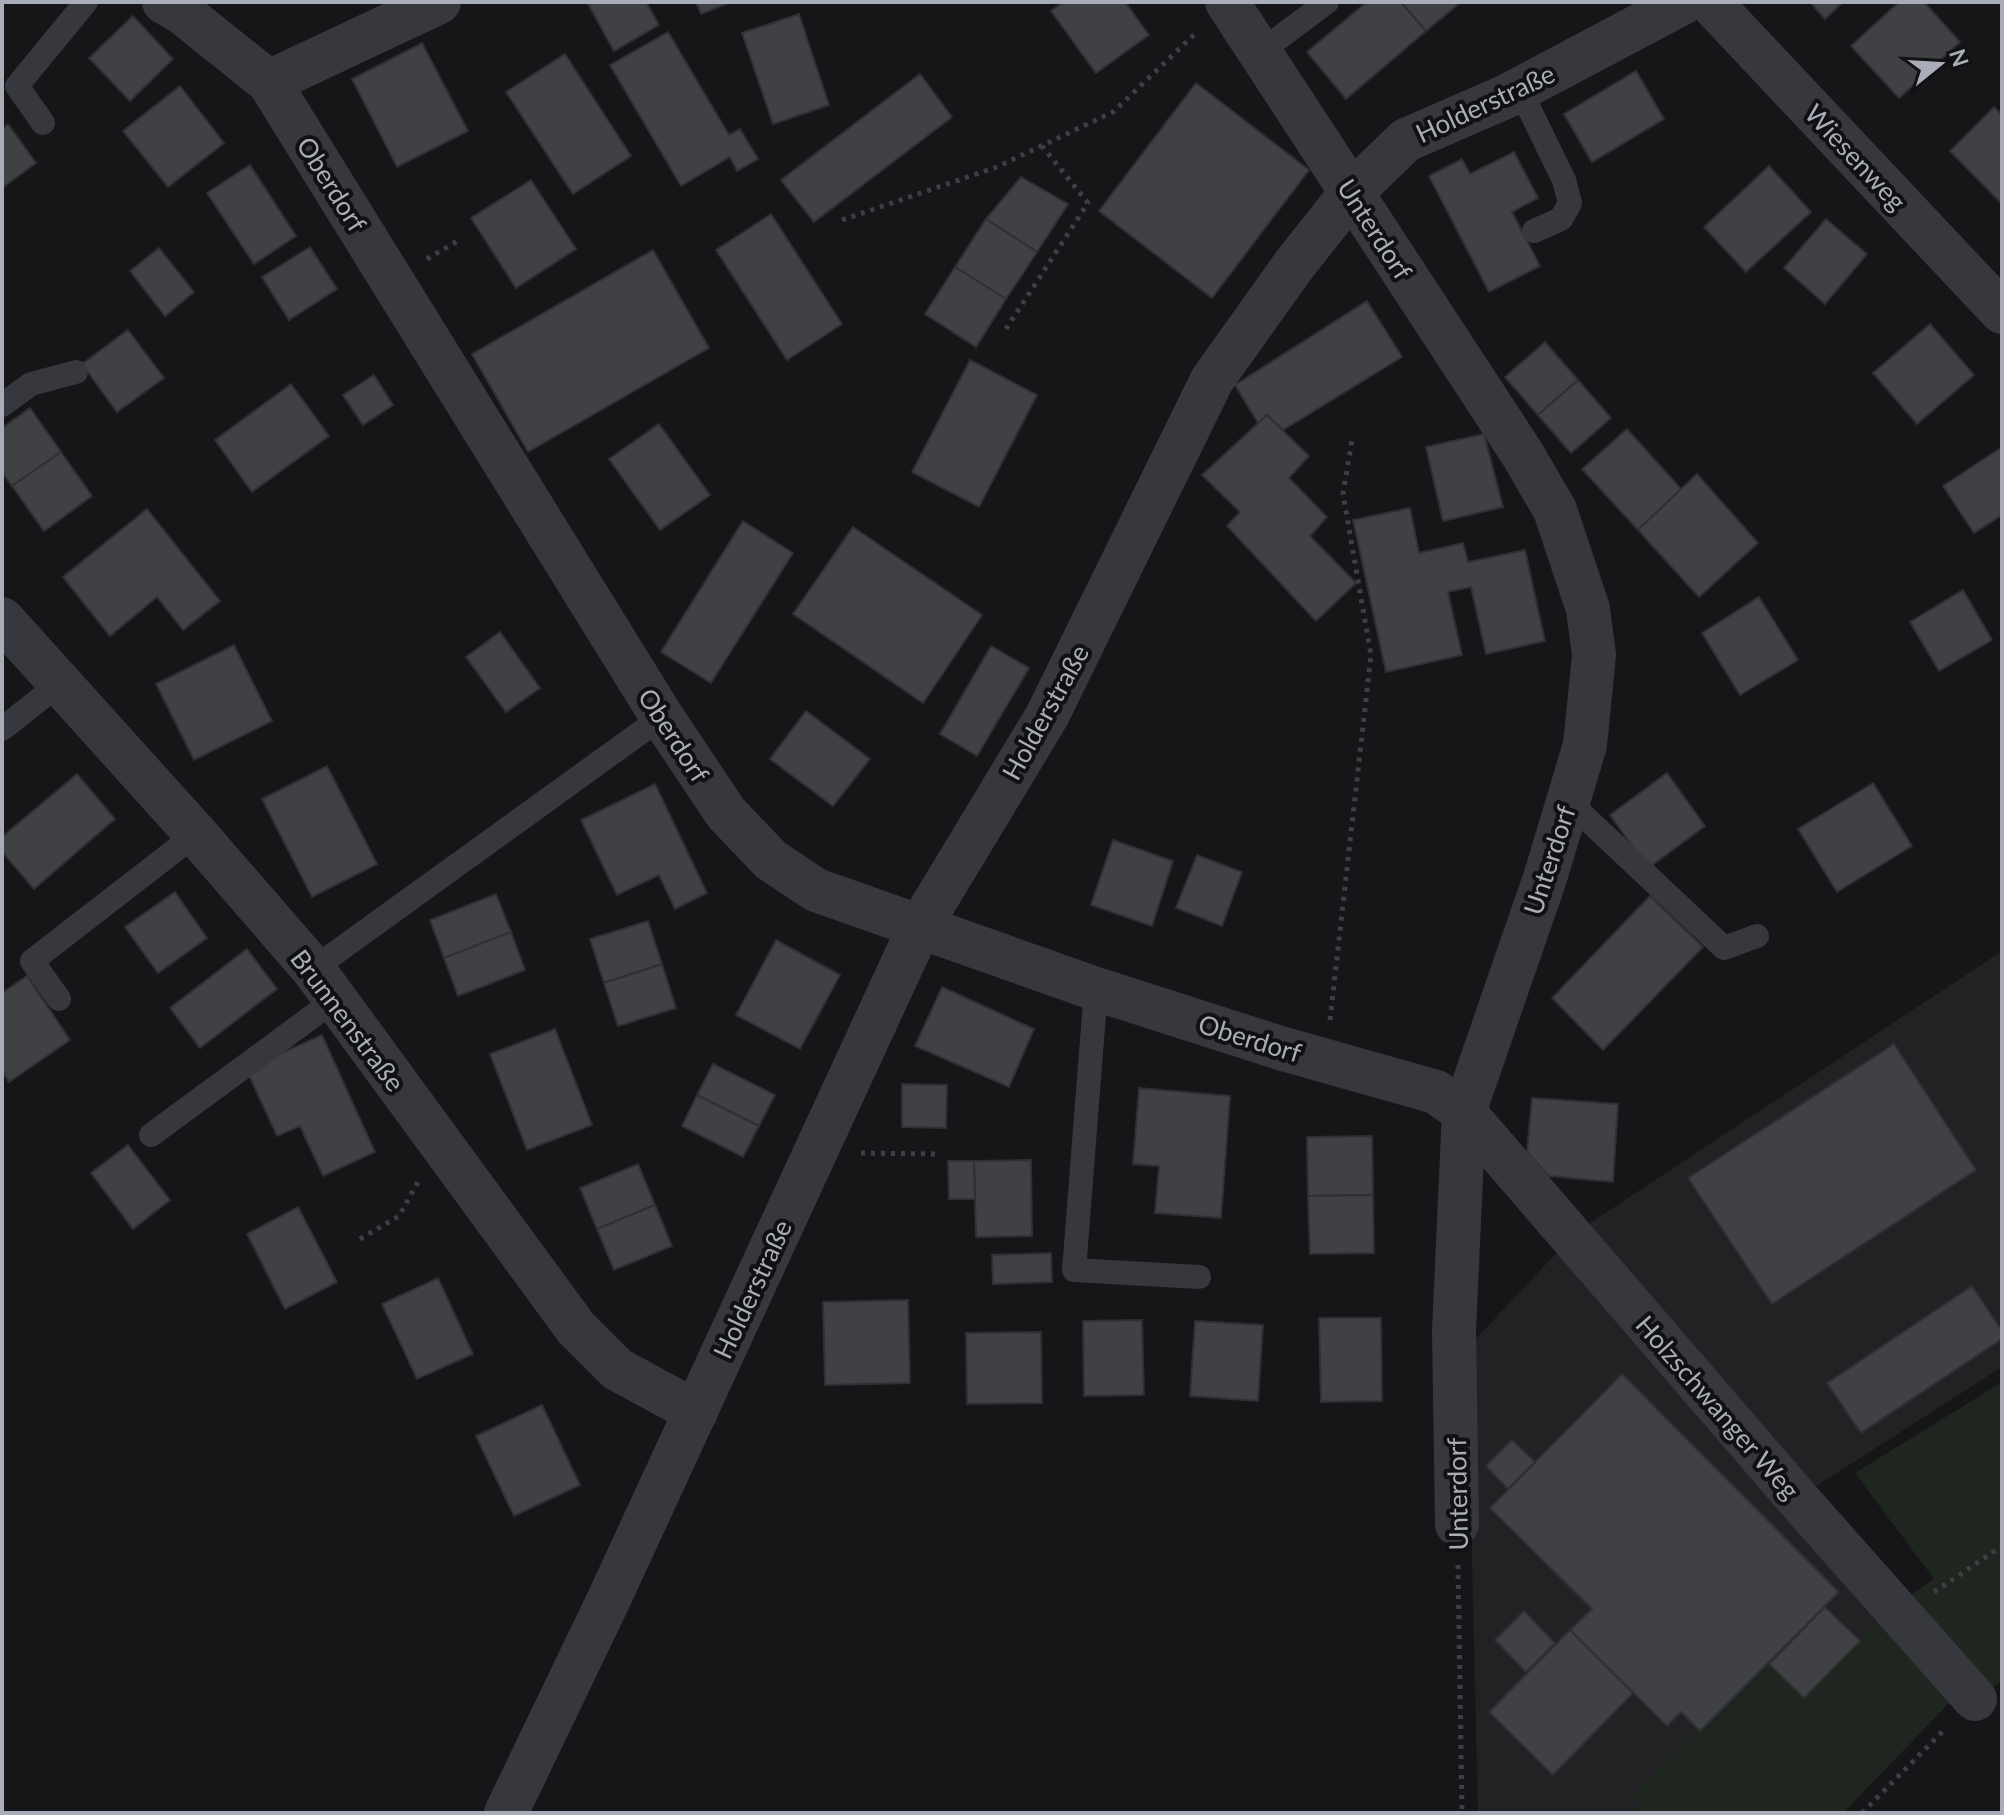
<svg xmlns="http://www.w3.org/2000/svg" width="2004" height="1815" font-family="Lato,sans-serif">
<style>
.built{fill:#222225}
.green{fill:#1e261f}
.building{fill:#404145;stroke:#303034;stroke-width:2}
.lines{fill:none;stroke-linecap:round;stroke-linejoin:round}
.path{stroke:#3d3f44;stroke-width:5;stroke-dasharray:4 6;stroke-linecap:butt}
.lane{stroke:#37383d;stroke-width:24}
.street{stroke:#37383d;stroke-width:44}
.labels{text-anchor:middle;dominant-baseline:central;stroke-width:8;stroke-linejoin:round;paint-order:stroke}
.street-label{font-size:26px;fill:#a8adb8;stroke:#111113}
</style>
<rect width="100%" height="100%" fill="#161618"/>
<!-- built -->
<g class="built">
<polygon points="2002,951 2002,1367 1804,1494 1584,1227"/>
<polygon points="1565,1244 1885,1615 1843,1813 1478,1813 1467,1348"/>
</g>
<!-- green -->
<g class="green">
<polygon points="2002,1382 2002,1681 1975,1699 1893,1608 1934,1579 1855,1473"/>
<polygon points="1885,1615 1956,1696 1843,1813 1646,1813 1631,1796 1769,1664 1804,1698"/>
</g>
<!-- building -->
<g class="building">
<polygon points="587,2 646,2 659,25 614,51"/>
<polygon points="696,2 731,2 701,14"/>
<polygon points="1064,2 1125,2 1149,35 1096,73 1051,11"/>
<polygon points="1367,2 1401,2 1426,31 1346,99 1307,52"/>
<polygon points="1401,2 1461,2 1426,31"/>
<polygon points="1810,2 1843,2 1825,19"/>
<polygon points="1899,2 1924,2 1960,42 1899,98 1851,46"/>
<polygon points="799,14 829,105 773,124 742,33"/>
<polygon points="133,16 173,59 130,101 89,58"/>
<polygon points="668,32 729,135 740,129 758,159 737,171 730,157 681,186 610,65"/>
<polygon points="422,43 468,131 397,167 352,79"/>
<polygon points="565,54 631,156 573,194 506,92"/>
<polygon points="1636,71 1664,119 1592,162 1564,114"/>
<polygon points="920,74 952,117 814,222 781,180"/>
<polygon points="1196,83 1309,170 1212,298 1099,211"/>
<polygon points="180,86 224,143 168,187 123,131"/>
<polygon points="1994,107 2002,115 2002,204 1950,151"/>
<polygon points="8,124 36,163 2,188 2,129"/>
<polygon points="1514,152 1538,198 1512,212 1540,266 1489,292 1429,176 1462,159 1470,174"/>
<polygon points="250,165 296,236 254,264 207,193"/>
<polygon points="1769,166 1811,212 1746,272 1704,227"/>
<polygon points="1021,177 1068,204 1037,252 986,219"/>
<polygon points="531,180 576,249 516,288 471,218"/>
<polygon points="771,214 842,324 787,360 716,250"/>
<polygon points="986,219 1037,252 1006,299 955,267"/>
<polygon points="1826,219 1867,254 1825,304 1784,268"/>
<polygon points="310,247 337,289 289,320 262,277"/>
<polygon points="159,248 194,292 165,316 130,271"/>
<polygon points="653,250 709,348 528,452 472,354"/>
<polygon points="955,267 1006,299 976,347 925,314"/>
<polygon points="1367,301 1402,357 1283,430 1267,415 1258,423 1235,385"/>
<polygon points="1930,324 1974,375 1917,424 1873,373"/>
<polygon points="128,330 164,378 117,412 82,364"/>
<polygon points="1545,342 1578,380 1538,415 1505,377"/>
<polygon points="970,360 1037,395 979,507 912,472"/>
<polygon points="374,375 393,405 363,425 343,395"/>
<polygon points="1578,380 1611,418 1571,453 1538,415"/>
<polygon points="291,384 329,436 252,492 215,440"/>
<polygon points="30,408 61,452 12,486 2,472 2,428"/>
<polygon points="1267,415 1309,456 1289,478 1327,517 1310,536 1356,583 1316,621 1227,526 1240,512 1202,475"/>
<polygon points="659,424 710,495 660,530 609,459"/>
<polygon points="1627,429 1681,489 1638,530 1582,469"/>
<polygon points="1484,434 1503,507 1443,521 1426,447"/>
<polygon points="2002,447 2002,515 1974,533 1943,486"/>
<polygon points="61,452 92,496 44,531 12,486"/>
<polygon points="1697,474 1758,543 1699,597 1638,530"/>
<polygon points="1410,508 1419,553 1463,543 1468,562 1525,550 1545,641 1486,654 1471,587 1448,592 1462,655 1386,672 1353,520"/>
<polygon points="147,509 220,601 183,630 157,597 110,636 63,577"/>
<polygon points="743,521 793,553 711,683 661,652"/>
<polygon points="853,527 982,615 923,703 793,614"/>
<polygon points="1963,590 1992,640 1939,671 1910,622"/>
<polygon points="1759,597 1798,660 1740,695 1702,633"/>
<polygon points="500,632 540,688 506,712 466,657"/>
<polygon points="234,645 272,721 194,760 156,684"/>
<polygon points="991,646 1029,668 977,756 940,734"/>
<polygon points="806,711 870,759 833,806 770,759"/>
<polygon points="327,766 377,864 312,897 262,799"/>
<polygon points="1667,773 1705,826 1648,868 1610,815"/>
<polygon points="77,774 115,819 34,889 2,852 2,837"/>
<polygon points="1873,783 1912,846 1837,892 1798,829"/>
<polygon points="655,784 707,893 675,909 659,875 617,895 581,820"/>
<polygon points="1113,840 1173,861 1152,926 1091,905"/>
<polygon points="1197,855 1242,872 1222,926 1176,908"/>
<polygon points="175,892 207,938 158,973 125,927"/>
<polygon points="496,894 511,932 444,958 430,920"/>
<polygon points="1650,896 1703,947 1603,1050 1552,998"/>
<polygon points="648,921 662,964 604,983 590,939"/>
<polygon points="511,932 525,970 458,996 444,958"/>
<polygon points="776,940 840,975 800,1049 736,1015"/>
<polygon points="247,949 277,989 200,1048 170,1008"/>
<polygon points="662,964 676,1008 618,1026 604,983"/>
<polygon points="27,976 70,1040 9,1082 2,1071 2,993"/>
<polygon points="942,987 1034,1029 1009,1087 915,1046"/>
<polygon points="555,1029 592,1125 527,1150 490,1054"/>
<polygon points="322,1035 375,1152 323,1176 300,1126 277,1136 246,1069"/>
<polygon points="1894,1044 1976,1170 1772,1304 1688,1178"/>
<polygon points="713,1064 775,1095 759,1126 697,1095"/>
<polygon points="902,1084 947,1085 946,1128 902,1127"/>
<polygon points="1139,1088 1230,1096 1221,1218 1155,1213 1159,1166 1133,1164"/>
<polygon points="697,1095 759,1126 743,1157 682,1126"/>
<polygon points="1532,1098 1618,1104 1613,1182 1549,1176 1527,1152"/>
<polygon points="1372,1136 1373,1195 1308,1196 1307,1137"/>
<polygon points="128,1145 170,1200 133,1229 91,1173"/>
<polygon points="1031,1160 1032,1236 976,1237 974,1161"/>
<polygon points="948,1161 974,1161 975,1199 949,1199"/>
<polygon points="638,1164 655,1205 597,1229 580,1188"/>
<polygon points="1373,1195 1374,1253 1310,1254 1308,1196"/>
<polygon points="655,1205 672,1246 614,1270 597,1229"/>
<polygon points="298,1207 337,1282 285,1309 247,1234"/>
<polygon points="1051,1253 1052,1282 993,1284 992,1255"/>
<polygon points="438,1278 473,1354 417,1379 382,1304"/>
<polygon points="1972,1286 2002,1331 2002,1339 1861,1433 1827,1383"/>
<polygon points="908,1300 910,1383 825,1385 823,1302"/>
<polygon points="1319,1318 1381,1318 1382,1401 1321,1402"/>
<polygon points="1142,1320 1144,1395 1084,1396 1083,1321"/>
<polygon points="1195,1321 1263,1325 1258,1401 1190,1396"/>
<polygon points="1041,1332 1042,1403 967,1404 966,1333"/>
<polygon points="1622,1374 1839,1592 1700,1731 1681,1712 1667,1726 1570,1630 1592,1609 1490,1508"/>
<polygon points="542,1405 580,1485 514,1516 476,1436"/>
<polygon points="1512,1440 1535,1462 1508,1489 1486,1466"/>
<polygon points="1825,1607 1860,1641 1804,1698 1769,1664"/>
<polygon points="1524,1611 1555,1643 1526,1672 1495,1640"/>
<polygon points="1570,1630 1633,1693 1553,1775 1489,1712"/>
</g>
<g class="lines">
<!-- path -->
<g class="path">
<polyline points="842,220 997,167 1113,112 1198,31"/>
<polyline points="427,259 461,239"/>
<polyline points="1006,329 1088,203 1042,146"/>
<polyline points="1330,1020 1371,655 1343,494 1352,440"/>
<polyline points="861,1153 936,1154"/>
<polyline points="360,1239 399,1216 418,1182"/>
<polyline points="1458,1565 1462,1813"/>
<polyline points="1934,1592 2002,1546"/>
<polyline points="1862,1813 1946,1728"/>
</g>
<!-- lane -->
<g class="lane">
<polyline points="1259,53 1327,2"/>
<polyline points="1520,90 1564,180 1570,203 1561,219 1534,231"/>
<polyline points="43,123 17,86 86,2"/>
<polyline points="2,405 31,384 76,372"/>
<polyline points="2,729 59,684"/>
<polyline points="1568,801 1724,948 1757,936"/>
<polyline points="313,969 662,717"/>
<polyline points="1096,989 1074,1270 1199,1277"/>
<polyline points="59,999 32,961 196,834"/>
<polyline points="151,1135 336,999"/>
</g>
<!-- street -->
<g class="street">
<polyline points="164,2 184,14 269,82 662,717 726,813 771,860 816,890 1096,989 1280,1048 1436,1092 1464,1112 1803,1505 1975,1699"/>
<polyline points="1227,2 1523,455 1555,510 1588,609 1594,655 1585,745 1545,878 1464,1112 1454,1331 1457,1524"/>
<polyline points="1710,2 2002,312"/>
<polyline points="269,82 439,2"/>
<polyline points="2,619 196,834 313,969 576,1328 617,1369 696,1412"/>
<polyline points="506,1813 608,1601 919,928 1047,716 1212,380 1294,265 1351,193 1406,140 1505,97 1684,2"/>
</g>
</g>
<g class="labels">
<!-- street labels -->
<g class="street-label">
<text transform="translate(1485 103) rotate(-25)">Holderstraße</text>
<text transform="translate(1856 157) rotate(47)">Wiesenweg</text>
<text transform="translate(332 184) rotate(58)">Oberdorf</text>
<text transform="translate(1375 229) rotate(57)">Unterdorf</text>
<text transform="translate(1045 712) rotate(-61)">Holderstraße</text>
<text transform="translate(674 735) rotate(57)">Oberdorf</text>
<text transform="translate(1549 860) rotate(-72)">Unterdorf</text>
<text transform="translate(348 1020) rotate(53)">Brunnenstraße</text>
<text transform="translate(1250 1038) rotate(17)">Oberdorf</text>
<text transform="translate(752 1289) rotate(-65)">Holderstraße</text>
<text transform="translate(1718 1407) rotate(49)">Holzschwanger Weg</text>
<text transform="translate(1457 1494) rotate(-91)">Unterdorf</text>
</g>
</g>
<!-- border -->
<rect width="2004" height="1815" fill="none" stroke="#a8adb8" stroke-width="8"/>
<!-- north arrow -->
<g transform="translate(1940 64) rotate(72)" stroke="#111113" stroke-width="6" paint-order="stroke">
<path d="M0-6L14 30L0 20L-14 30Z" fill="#a8adb8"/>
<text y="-12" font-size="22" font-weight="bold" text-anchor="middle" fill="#a8adb8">N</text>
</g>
</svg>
